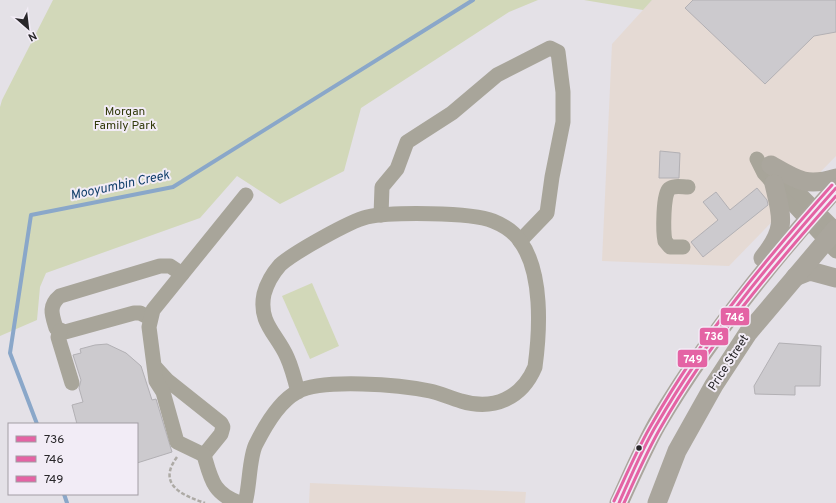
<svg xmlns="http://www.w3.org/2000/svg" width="836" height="503" font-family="Overpass,sans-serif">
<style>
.commercial{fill:#e5dad4}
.green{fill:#d2d8b9}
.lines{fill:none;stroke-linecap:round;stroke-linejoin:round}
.stream{stroke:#8aa7c9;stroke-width:4}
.building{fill:#cccace;stroke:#b2b0b4}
.path{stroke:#adaaa5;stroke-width:2.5;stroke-dasharray:4 2;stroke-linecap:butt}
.minor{stroke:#a8a59a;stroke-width:15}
.major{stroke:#aaa69d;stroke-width:19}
.bus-1-casing{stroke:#f2ecf6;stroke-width:6}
.bus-2-casing{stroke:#f2ecf6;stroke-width:6}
.bus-3-casing{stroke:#f2ecf6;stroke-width:6}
.bus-1{stroke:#e463a4;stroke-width:3}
.bus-2{stroke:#e463a4;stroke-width:3}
.bus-3{stroke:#e463a4;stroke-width:3}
.bus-dot{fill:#29272a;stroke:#f2ecf6;stroke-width:1.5}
.labels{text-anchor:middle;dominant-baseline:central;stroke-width:4;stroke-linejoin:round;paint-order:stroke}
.park-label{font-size:12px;fill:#323a0b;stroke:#f2ecf6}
.street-label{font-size:12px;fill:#29272a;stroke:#f2ecf6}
.water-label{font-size:13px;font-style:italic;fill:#123f6b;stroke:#f2ecf6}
.line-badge{stroke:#f2ecf6;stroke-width:1.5}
.badge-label{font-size:11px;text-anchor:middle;font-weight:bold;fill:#fff}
</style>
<rect width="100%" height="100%" fill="#e4e1e7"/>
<!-- commercial -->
<g class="commercial">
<polygon points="652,0 836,0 836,156 729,266 602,261 612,44"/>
<polygon points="310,483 526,492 525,503 309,503"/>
</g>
<!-- green -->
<g class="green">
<polygon points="53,0 538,0 509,12 361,108 344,171 280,204 237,176 200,218 46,273 40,287 37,320 0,336 0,107 2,100"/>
<polygon points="584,0 652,0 643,10"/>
<polygon points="312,283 339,346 310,359 282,296"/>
</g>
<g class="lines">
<!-- stream -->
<g class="stream">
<polyline points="37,424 10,353 31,215 173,187 473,0"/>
<polyline points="64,494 67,503"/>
</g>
</g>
<!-- building -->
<g class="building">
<polygon points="693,0 836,0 836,32 814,36 765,84 685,8"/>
<polygon points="660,151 680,153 679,178 659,178"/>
<polygon points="757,188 767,200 768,205 703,257 691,242 718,220 703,202 716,192 730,210"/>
<polygon points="779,343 821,346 820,386 795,386 795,395 755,394 754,386"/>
<polygon points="107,344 126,353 141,366 152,400 156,399 172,452 137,463 137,424 77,424 72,405 83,402 79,388 81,380 73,355 81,353 80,349 95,345"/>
</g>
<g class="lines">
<!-- path -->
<path class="path" d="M 177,457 C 157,484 181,495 205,503"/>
<!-- minor -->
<g class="minor">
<polyline points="757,159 764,173 836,251"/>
<polyline points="779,173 836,230"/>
<polyline points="381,215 382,187 397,169 407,142 452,113 497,75 550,48 558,52 563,92 563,122 552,177 547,213 520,241"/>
<path d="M 683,247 L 670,247 L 665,241 C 663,232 663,194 669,189 C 674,185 682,187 688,187"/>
<path d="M 150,318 L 140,313 L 134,313 L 65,332 L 56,328 C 52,315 48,306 60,296 L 160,266 L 170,266 L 182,274"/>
<polyline points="60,331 58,337 72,383"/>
<polyline points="156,368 167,380 221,423 223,427 221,434 204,455"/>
<polyline points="204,455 177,442 163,392 156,381 149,327 153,310 246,195"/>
<path d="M 204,455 C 211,479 213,494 240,503"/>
<path d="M 245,503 C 250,486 249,457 256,444 C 265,426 280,401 297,392 C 323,378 401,385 430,391 C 440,393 450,398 461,401 C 494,411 522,398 535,367 C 540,330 543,272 520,241 C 514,232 503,225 493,221 C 471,212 391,212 367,217 C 350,221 293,253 280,265 C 273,273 267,283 264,294 C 258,323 277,334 287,357 C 292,368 295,380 298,392"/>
</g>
<!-- major -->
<g class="major">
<path d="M 771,165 C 797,180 806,187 836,178"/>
<path d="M 763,258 C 787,229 782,217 774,184"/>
<polyline points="795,277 810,271 836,278"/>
<path d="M 619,503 C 631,477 643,449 657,424 C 707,339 770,261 836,188"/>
<polyline points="657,503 677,451 714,385 748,333 836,229"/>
</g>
<!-- bus-1 casing -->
<g class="bus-1-casing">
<path id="bus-1" d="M 619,503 C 631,476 642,449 657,424 C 707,338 770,262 836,188"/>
</g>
<!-- bus-2 casing -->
<g class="bus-2-casing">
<path id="bus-2" d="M 624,503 C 636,477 647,451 661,427 C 709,343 772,268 836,196"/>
</g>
<!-- bus-3 casing -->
<g class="bus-3-casing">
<path id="bus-3" d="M 614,501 C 627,474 638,447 653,422 C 702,336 766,259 832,185"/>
</g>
<!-- bus-1 -->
<use href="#bus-1" class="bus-1"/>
<!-- bus-2 -->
<use href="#bus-2" class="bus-2"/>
<!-- bus-3 -->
<use href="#bus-3" class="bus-3"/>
</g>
<!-- markers -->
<circle class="bus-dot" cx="639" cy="448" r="3.5"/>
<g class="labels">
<!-- park labels -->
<g class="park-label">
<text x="125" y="112">Morgan<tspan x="125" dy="14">Family Park</tspan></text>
</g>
<!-- street labels -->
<g class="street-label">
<text transform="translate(729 363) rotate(-57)">Price Street</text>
</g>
<!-- water labels -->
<g class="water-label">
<text transform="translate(120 186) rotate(-12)">Mooyumbin Creek</text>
</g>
</g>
<g class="line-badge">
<rect x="720" y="307" width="30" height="19" rx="4" fill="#e463a4"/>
<rect x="699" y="327" width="30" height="19" rx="4" fill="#e463a4"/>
<rect x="677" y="349" width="31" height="19" rx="4" fill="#e463a4"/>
</g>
<g class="badge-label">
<text x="735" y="321">746</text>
<text x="714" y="340">736</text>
<text x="693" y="363">749</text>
</g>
<!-- legend -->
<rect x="8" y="423" width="130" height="72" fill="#f2ecf6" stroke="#a29da4"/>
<rect x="16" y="436" width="20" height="6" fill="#e463a4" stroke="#a29da4"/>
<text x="44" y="443" font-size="12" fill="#29272a">736</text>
<rect x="16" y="456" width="20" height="6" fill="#e463a4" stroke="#a29da4"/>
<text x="44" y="463" font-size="12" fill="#29272a">746</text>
<rect x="16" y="476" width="20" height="6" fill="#e463a4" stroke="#a29da4"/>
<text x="44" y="483" font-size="12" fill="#29272a">749</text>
<!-- north arrow -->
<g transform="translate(28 28) rotate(152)" stroke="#f2ecf6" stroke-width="3" paint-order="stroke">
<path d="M0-3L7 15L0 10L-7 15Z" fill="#29272a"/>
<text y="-6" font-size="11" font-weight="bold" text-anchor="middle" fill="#29272a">N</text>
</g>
</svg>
